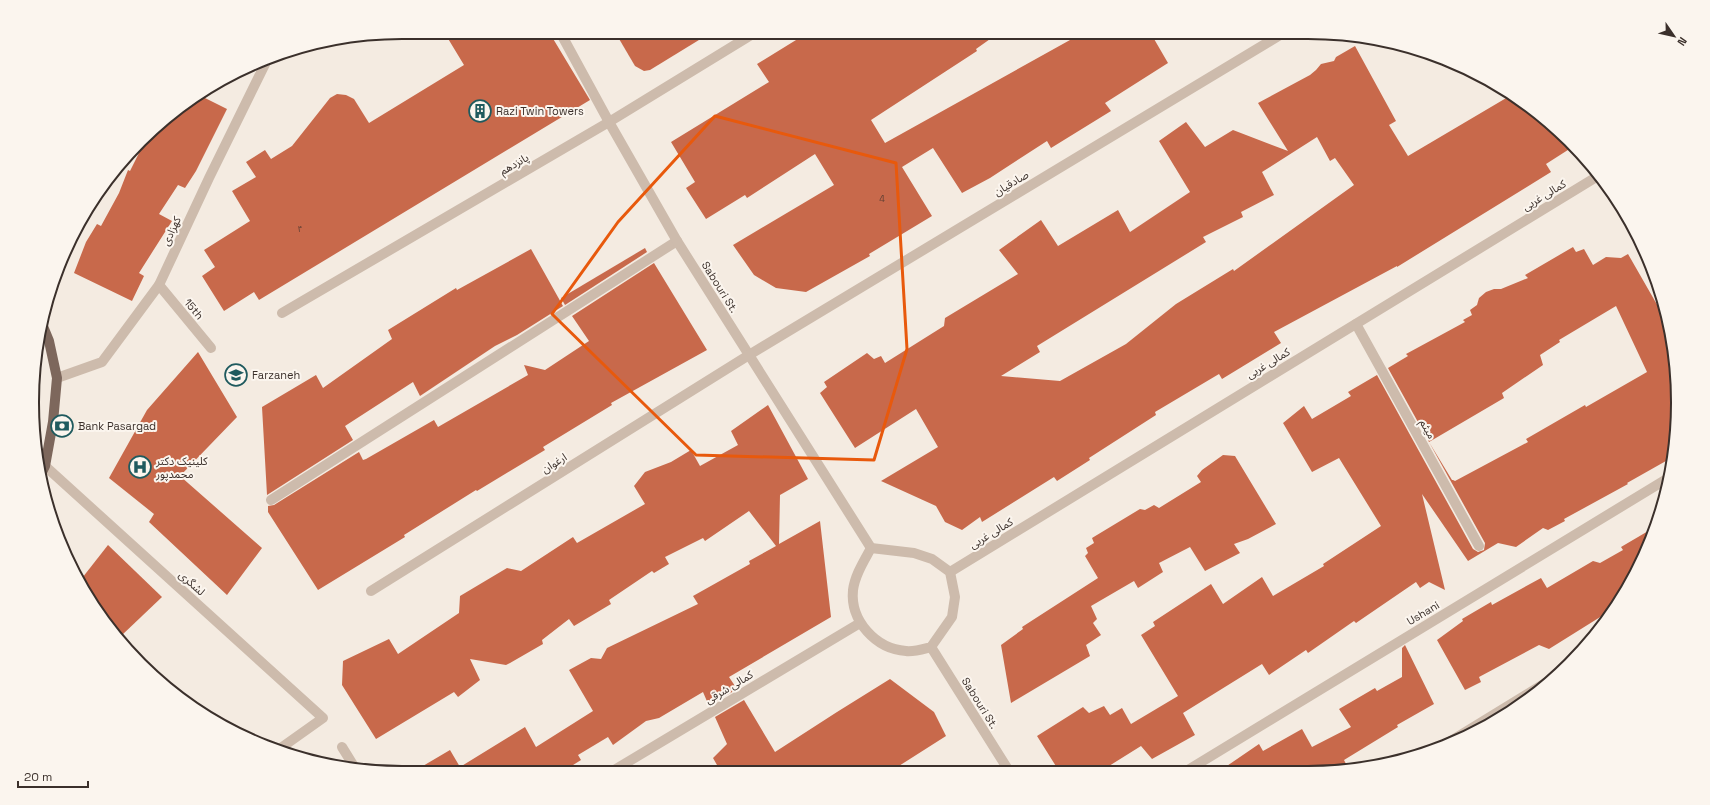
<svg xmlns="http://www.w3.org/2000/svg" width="1710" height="805" font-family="'Space Grotesk','Noto Sans Arabic',sans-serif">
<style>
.building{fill:#c8694b;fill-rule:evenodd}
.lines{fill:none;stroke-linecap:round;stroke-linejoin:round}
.service{stroke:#cdbbac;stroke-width:10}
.minor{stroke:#cdbbac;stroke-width:10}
.primary{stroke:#7d675c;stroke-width:10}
.marked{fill:none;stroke:#e8590c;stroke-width:3;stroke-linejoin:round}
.labels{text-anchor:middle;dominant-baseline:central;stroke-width:4;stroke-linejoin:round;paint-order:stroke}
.number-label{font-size:9px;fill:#5e3e33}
.poi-label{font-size:11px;fill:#3b302b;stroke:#fbf5ee;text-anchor:start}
.street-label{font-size:11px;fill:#3b302b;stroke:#fbf5ee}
.rim{fill:none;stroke:#3b302b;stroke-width:2}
</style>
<rect width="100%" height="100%" fill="#f4ebe1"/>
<!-- building -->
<g class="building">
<polygon points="444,32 549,32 590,100 259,300 254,292 224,311 202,276 215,267 204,250 250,221 232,191 256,177 246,162 265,150 271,159 292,146 330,98 337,94 346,95 354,99 369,123 464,65"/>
<polygon points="615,32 712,32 650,70 644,71 635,66"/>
<polygon points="809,32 1000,32 976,49 977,51 871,120 885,143 1070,40 1078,32 1150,32 1168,63 1105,103 1111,111 1051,148 1047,141 990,178 962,193 933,148 902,167 932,216 869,254 870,256 806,292 776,288 754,275 733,245 834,185 815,154 747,198 745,195 706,219 686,188 695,182 671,142 769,82 757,64"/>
<path d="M 1355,46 L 1396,121 L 1389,125 L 1408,156 L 1513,94 L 1566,137 L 1571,148 L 1546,164 L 1551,172 L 1397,267 L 1397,266 L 1274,332 L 1281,343 L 1222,379 L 1219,374 L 1155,412 L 1156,415 L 1089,458 L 1090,460 L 1057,481 L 1054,477 L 982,522 L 980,517 L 962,530 L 945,522 L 936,506 L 881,481 L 938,447 L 916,409 L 855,448 L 820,393 L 827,387 L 824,382 L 867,353 L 874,359 L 881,356 L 885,363 L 944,326 L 945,318 L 1018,274 L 999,250 L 1041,220 L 1058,246 L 1118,210 L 1130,232 L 1190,192 L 1159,141 L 1186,122 L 1205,147 L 1233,130 L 1288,151 L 1258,103 L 1310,75 L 1316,70 L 1321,64 L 1334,61 L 1336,57 ZM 1317,137 L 1330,161 L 1335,158 L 1354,185 L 1234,271 L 1233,269 L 1176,304 L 1126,344 L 1060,381 L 1001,376 L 1040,352 L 1037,346 L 1206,242 L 1203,237 L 1243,217 L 1241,212 L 1274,195 L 1262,172 Z"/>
<polygon points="199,95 227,109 196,171 185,188 178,185 159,214 172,221 139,273 144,276 132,301 74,273 86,242 97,224 101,226 119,193 128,170 130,171 146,139 158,124"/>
<path d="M 1573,247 L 1576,252 L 1584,249 L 1593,265 L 1606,257 L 1621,258 L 1628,254 L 1671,329 L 1678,402 L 1673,457 L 1627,483 L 1628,484 L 1564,519 L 1565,521 L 1548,530 L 1543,528 L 1516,547 L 1498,543 L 1468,561 L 1422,494 L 1445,590 L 1429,582 L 1420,588 L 1416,582 L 1356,623 L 1354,621 L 1308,653 L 1306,650 L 1269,675 L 1262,664 L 1183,713 L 1195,735 L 1152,759 L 1141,746 L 1101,771 L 1059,771 L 1037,736 L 1083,707 L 1089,713 L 1104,706 L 1110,715 L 1122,708 L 1131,724 L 1178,696 L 1141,635 L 1155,626 L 1153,622 L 1211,584 L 1223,604 L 1262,577 L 1273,596 L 1324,566 L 1323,564 L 1381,526 L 1339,458 L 1312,472 L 1283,423 L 1304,406 L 1312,419 L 1351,396 L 1348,392 L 1377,375 L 1473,549 L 1478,552 L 1484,550 L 1485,543 L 1388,368 L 1408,356 L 1406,354 L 1465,322 L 1463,320 L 1472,315 L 1470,310 L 1477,305 L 1479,298 L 1486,292 L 1494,289 L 1501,289 L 1528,278 L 1525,275 ZM 1616,306 L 1647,372 L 1586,407 L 1585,405 L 1526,439 L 1528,442 L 1455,481 L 1453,480 L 1452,480 L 1429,442 L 1504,398 L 1502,393 L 1543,365 L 1540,355 L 1560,342 L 1559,340 Z"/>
<polygon points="645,248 647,252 565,305 561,298"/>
<polygon points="531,249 563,306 517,335 495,346 420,396 413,382 345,426 353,440 267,495 262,407 316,375 323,388 392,339 388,330 456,288 457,290"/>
<polygon points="654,263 707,350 611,403 612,405 543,447 545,450 477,491 476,490 404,535 405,537 318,590 268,512 268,506 274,505 359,452 363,460 366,459 434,420 438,427 528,375 524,365 545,370 589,341 572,316"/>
<polygon points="198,352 237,417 180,476 262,548 227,595 149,522 154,514 109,478 147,410"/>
<polygon points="768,405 808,479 780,495 779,544 820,521 831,617 729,677 737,689 709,706 703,692 659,718 646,721 613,745 608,737 578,755 581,760 562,772 411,773 450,750 460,767 525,727 536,747 593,711 569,670 591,658 601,659 607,648 698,604 693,596 750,564 749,561 776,546 749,511 705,541 703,538 665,557 669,564 654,573 652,571 609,600 611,604 574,626 569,619 542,640 543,644 510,663 506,665 470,659 480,680 458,697 454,692 376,739 342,685 343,661 389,639 398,654 459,613 460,596 507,568 521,571 573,537 577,543 645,504 634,486 645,472 671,462 691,450 700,466 738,445 731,431"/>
<polygon points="1223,455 1235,456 1276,524 1248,539 1234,544 1240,553 1205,571 1190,547 1159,563 1163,572 1138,588 1134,581 1091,606 1097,619 1093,623 1101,635 1086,645 1090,656 1011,703 1001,645 1023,629 1022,627 1098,578 1085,556 1088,553 1086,548 1094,543 1092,538 1140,509 1145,510 1154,505 1159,508 1201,482 1197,476 1202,470"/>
<polygon points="1655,527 1650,544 1613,609 1549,649 1539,645 1479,677 1481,682 1465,690 1437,640 1463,621 1462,619 1491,602 1492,605 1541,578 1547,588 1593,561 1600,563 1623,550 1621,547"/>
<polygon points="108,545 162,597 121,636 82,588 79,582"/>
<polygon points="1405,645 1434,704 1397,725 1398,727 1344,760 1349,770 1221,770 1259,744 1263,751 1302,729 1312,747 1351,727 1339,709 1375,688 1377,691 1402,677 1402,648"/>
<polygon points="890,679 934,712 946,736 891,771 721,772 713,758 727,744 715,717 744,700 775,752 837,712"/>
</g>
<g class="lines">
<!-- service -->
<polyline class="service" points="271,500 677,241"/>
<!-- minor -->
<g class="minor">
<polyline points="560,32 609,122 677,241 871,548"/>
<polyline points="159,285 211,348"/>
<polyline points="282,313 609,122 756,32"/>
<polyline points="1356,324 1479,546"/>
<polyline points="57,378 102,362 159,285 209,178 268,58"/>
<polyline points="45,466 323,718 278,750"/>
<path d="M 871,548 L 914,553 L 932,559 L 950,572 L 955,597 L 952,617 L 931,647 C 923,649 914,652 906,651 C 876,649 850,621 853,590 C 855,575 864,561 871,548 Z"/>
<polyline points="950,572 1598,176"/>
<polyline points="371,591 749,355 1285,32"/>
<polyline points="931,647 1009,771"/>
<polyline points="342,747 355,768"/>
<polyline points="1441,747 1547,682"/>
<polyline points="1188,770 1670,477"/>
<polyline points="611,772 860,623"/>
</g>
<!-- primary -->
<polyline class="primary" points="40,476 45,466 53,422 57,378 49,341 42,324"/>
</g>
<!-- marked area -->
<path class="marked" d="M 715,116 L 896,163 L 907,349 L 874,460 L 696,455 L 552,314 L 618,222 Z"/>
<!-- icons -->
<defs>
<g id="building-ring" transform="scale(1.15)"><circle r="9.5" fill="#fbf5ee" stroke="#1f5a5e" stroke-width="1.5"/><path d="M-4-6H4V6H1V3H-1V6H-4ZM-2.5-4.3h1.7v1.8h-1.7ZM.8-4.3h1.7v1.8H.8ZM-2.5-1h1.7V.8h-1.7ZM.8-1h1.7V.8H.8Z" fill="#1f5a5e"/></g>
<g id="school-ring" transform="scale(1.15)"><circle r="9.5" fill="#fbf5ee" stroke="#1f5a5e" stroke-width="1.5"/><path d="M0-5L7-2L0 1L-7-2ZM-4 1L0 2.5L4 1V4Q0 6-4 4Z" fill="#1f5a5e"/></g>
<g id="bank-ring" transform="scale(1.15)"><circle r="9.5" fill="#fbf5ee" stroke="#1f5a5e" stroke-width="1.5"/><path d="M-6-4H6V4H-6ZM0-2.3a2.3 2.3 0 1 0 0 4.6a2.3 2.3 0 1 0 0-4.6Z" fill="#1f5a5e"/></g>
<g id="hospital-ring" transform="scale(1.15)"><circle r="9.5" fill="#fbf5ee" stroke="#1f5a5e" stroke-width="1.5"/><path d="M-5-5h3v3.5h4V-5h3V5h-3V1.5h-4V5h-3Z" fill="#1f5a5e"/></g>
</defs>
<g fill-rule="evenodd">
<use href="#building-ring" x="480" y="111"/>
<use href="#school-ring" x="236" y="375"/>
<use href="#bank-ring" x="62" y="426"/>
<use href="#hospital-ring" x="140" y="467"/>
</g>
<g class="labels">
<!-- number labels -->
<g class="number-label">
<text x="882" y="199">4</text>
<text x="300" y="229">۴</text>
</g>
<!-- poi labels -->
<g class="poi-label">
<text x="496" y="111">Razi Twin Towers</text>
<text x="252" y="375">Farzaneh</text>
<text x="78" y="426">Bank Pasargad</text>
<text x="156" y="461">کلینیک دکتر<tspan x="156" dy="13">محمدپور</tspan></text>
</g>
<!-- street labels -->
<g class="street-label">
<text transform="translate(514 164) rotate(-30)">پانزدهم</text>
<text transform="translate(1011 183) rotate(-31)">صادقیان</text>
<text transform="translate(1544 195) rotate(-31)">کمالی غربی</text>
<text transform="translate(171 231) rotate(-65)">کهزادی</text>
<text transform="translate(720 287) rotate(58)">Sabouri St.</text>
<text transform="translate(194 309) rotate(50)">15th</text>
<text transform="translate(1268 363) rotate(-31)">کمالی غربی</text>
<text transform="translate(1428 429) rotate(61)">میثم</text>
<text transform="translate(554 463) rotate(-32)">ارغوان</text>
<text transform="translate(991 533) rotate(-31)">کمالی غربی</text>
<text transform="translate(192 583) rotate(42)">لشگری</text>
<text transform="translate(1423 613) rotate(-31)">Ushani</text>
<text transform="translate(729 687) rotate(-31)">کمالی شرقی</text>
<text transform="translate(980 703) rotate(58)">Sabouri St.</text>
</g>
</g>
<!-- crop -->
<path d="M0 0H1710V805H0ZM402 39H1308A363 363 0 0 1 1671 402V403A363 363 0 0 1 1308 766H402A363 363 0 0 1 39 403V402A363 363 0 0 1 402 39Z" fill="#fbf5ee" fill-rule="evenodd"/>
<path class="rim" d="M402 39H1308A363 363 0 0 1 1671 402V403A363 363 0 0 1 1308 766H402A363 363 0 0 1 39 403V402A363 363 0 0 1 402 39Z"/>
<!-- north arrow -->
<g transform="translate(1674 36) rotate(124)" stroke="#fbf5ee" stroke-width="3" paint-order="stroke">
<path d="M0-3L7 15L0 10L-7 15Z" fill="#3b302b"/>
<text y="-6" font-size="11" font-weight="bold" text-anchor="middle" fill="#3b302b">N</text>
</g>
<!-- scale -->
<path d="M18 781v6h70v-6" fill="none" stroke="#3b302b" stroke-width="2"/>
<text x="24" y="781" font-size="12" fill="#3b302b" stroke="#fbf5ee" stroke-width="3" paint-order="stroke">20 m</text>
</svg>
